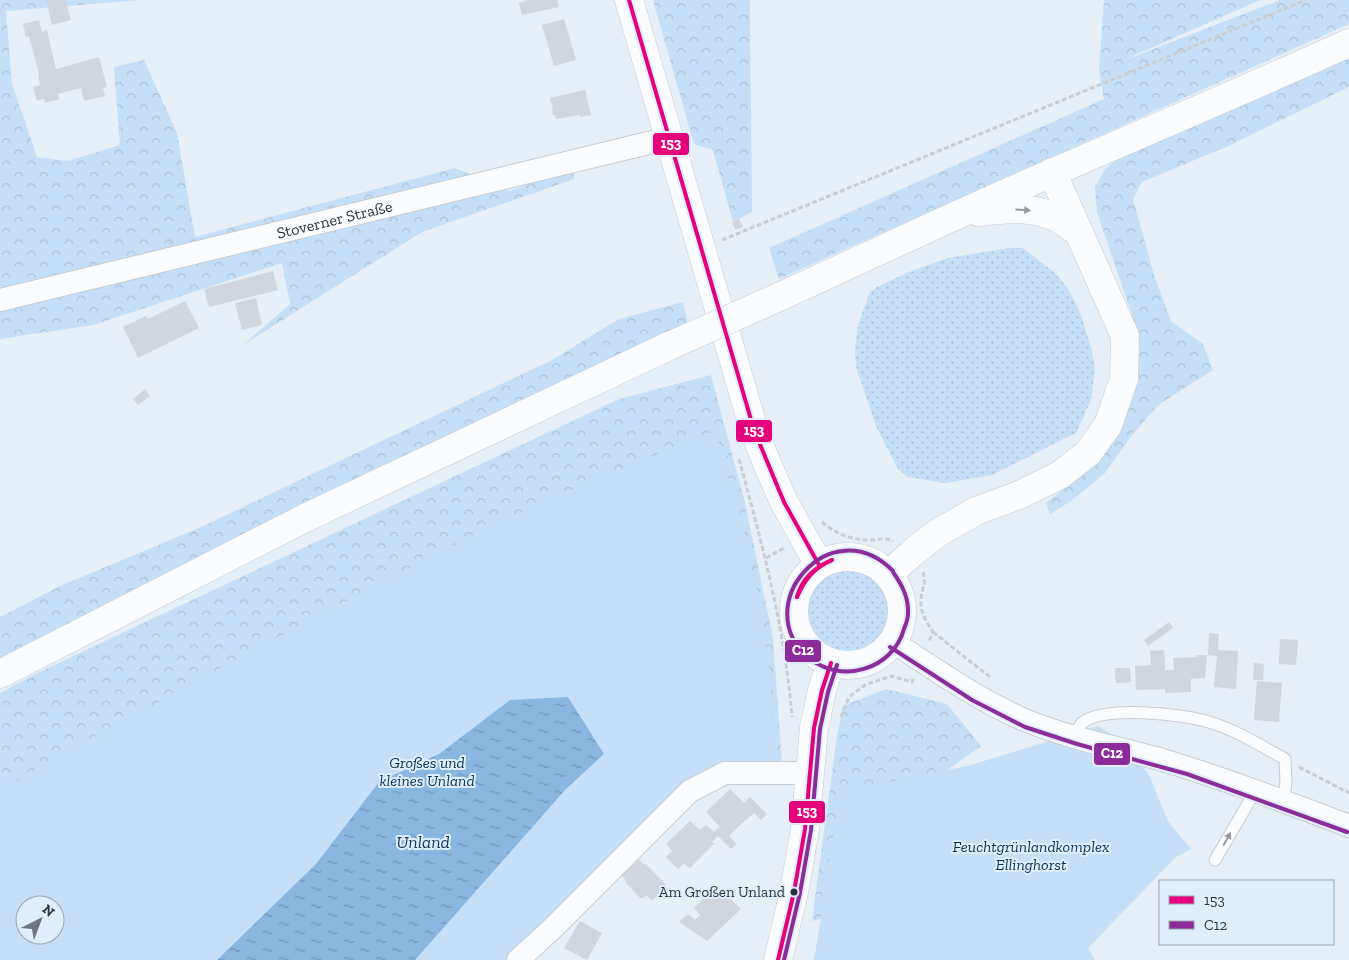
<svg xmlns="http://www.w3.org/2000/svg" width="1349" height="960" font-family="'Zilla Slab',serif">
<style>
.grass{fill:url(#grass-dots)}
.forest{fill:url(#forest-crowns)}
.green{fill:#c5dff8;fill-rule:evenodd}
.water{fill:url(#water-ripples)}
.building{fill:#d0d6dc}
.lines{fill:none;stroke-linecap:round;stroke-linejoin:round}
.service-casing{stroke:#c6ccd2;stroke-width:13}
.minor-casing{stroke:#c6ccd2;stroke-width:24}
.secondary-casing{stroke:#c6ccd2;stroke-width:29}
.primary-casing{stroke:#c6ccd2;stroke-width:29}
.trunk-casing{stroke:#c6ccd2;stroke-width:29}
.path{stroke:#caced0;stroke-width:3;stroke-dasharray:5 2.5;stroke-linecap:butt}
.service{stroke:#fbfcfe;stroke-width:11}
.minor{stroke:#fbfcfe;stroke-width:22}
.secondary{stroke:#fbfcfe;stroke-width:28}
.primary{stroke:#fbfcfe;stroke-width:28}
.trunk{stroke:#fbfcfe;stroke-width:28}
.trunk-bridge-casing{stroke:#c6ccd2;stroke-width:29;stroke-linecap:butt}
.trunk-bridge{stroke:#fbfcfe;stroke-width:28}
.bus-1-casing{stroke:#e0eefc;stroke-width:8}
.bus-2-casing{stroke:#e0eefc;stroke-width:8}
.bus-1{stroke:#e5007d;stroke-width:4}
.bus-2{stroke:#8c2b99;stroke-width:4}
.oneway{fill:#95989c}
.bus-dot{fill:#2f343a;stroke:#e0eefc;stroke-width:2}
.labels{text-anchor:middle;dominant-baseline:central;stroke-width:4;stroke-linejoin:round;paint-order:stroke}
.bus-label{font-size:15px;fill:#2f343a;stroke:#e0eefc;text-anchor:end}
.street-label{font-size:16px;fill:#2f343a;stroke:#e0eefc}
.park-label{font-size:16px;font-style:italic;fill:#053359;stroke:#e0eefc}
.water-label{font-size:18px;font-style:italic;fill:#103c63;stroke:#e0eefc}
.line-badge{stroke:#e0eefc;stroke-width:2}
.badge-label{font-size:14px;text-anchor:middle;font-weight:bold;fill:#fff}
</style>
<defs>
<pattern id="grass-dots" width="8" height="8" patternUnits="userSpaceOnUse" patternTransform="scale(1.25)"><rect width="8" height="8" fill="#c5dff8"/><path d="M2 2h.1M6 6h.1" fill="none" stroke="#aac0d5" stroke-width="1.8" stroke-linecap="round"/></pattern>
<pattern id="forest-crowns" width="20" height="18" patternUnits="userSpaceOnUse" patternTransform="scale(1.25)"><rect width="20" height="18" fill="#c5dff8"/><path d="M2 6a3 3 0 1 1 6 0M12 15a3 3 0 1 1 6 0" fill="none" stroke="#aac0d5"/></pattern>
<pattern id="water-ripples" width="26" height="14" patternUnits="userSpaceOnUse" patternTransform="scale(1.25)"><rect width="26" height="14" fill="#8ab6e2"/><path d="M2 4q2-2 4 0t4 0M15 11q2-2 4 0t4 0" fill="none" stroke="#7195b8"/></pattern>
</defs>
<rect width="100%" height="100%" fill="#e6eef6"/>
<!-- grass -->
<g class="grass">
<polygon points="1009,248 1023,248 1056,274 1069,290 1081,315 1091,347 1095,369 1091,400 1076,433 992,475 945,483 908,477 898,469 876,426 856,367 855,350 858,325 869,294 877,287 909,272 948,258"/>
<circle cx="848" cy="612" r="43"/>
</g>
<!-- forest -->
<g class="forest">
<polygon points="0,0 141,0 6,11 12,84 37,157 68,161 120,145 114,67 144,60 177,133 195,237 455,168 509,191 574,169 574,179 422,232 243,345 290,304 282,263 93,325 0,339"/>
<polygon points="653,0 750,0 752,212 733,222 713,150 694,144"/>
<polygon points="1104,0 1260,0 1115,64 1280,0 1349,0 1349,24 779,279 769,248 1104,99 1099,70"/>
<polygon points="1349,54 1349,87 1228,146 1142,182 1133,199 1154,275 1171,321 1203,344 1213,370 1158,405 1132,435 1105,473 1071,501 1050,514 1046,503 1096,464 1135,387 1138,366 1134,321 1097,212 1095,187 1105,169 1124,154"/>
<polygon points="683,302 688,323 0,663 0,617 60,586 199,528 552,360 619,319"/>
<polygon points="711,375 744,499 773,638 782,763 719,762 0,877 0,693 33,675 619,399"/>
<polygon points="886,689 947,704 981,746 911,796 826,918 812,921 837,736 843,706"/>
</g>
<!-- green -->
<g class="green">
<path d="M 716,430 L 725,471 L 741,516 L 762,615 L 769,666 L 775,749 L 773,766 L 708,768 L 671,797 L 506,960 L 0,960 L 0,790 L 228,664 L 475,534 L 580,486 ZM 25,905 L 55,905 L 55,935 L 25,935 Z"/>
<polygon points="1098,726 1126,744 1149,775 1168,821 1191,849 1176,857 1088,948 1095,960 814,960 829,869 837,807 842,793 971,765"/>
</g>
<!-- water -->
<polygon class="water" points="568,697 604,754 566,789 415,960 217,960 316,864 379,782 439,754 510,700"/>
<!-- building -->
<g class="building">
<polygon points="46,0 65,0 71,20 52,25"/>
<polygon points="527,0 557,0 559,7 522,15 519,3"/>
<polygon points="564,19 576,60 554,66 542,25"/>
<polygon points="39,20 42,32 47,30 56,69 99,57 107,87 103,88 105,96 84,101 81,88 58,94 59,99 45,103 44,99 37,101 33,87 40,85 38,74 39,74 29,36 26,37 23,24"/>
<polygon points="585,90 591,115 580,117 580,115 556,119 555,115 553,116 552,110 553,110 550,98"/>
<polygon points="739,219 743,227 736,230 732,223"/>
<polygon points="273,271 278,290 209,307 204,289"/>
<polygon points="256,298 262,325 242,330 235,303"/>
<polygon points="185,301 199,328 138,358 123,327 146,316 148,319"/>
<polygon points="145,389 150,396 138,405 133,399"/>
<polygon points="1169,622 1173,628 1148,646 1144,640"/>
<polygon points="1209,633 1219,634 1218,650 1238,651 1236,689 1214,687 1217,656 1208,655"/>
<polygon points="1280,639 1298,640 1296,665 1279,664"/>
<polygon points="1164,650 1165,670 1174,670 1173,658 1197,657 1197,655 1207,655 1205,678 1191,679 1191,692 1165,693 1165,689 1136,690 1135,666 1151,665 1150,651"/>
<polygon points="1254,663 1264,664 1263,680 1253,680"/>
<polygon points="1115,668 1130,668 1131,682 1116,683"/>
<polygon points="1257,681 1282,683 1279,722 1254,720"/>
<polygon points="730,789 744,803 750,797 767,814 761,820 754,813 741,824 729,836 737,844 731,849 718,836 712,842 714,844 690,868 684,863 678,869 666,857 672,851 666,844 690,821 700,830 706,825 714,832 720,827 706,812"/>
<polygon points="636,856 643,864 646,864 666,885 666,888 654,899 651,900 647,895 643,898 640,898 626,883 626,880 619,873"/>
<polygon points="717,885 741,909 707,941 679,922 688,914 695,920 700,915 694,908"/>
<polygon points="580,921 602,933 587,960 564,948"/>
</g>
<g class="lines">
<!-- service casing -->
<g class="service-casing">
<g id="service">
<path d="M 1075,736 C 1077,732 1079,726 1082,723 C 1104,705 1183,714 1209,722 C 1236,730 1261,746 1285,759 L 1286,781 L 1284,801"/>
<polyline points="1215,860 1256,790"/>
</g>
</g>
<!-- minor casing -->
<g class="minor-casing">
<g id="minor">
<path id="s1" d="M 0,300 L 669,138"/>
<path d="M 893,642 C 936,670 980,701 1027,721 C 1072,739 1120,748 1166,761 C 1228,780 1289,803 1349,826"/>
<polyline points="518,960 554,927 690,791 725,773 809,773"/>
</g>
</g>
<!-- secondary casing -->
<g class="secondary-casing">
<polyline id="secondary" points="629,0 754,430 768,466 784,502 819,565"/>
</g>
<!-- primary casing -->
<g class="primary-casing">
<g id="primary">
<path d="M 978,212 C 1003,209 1031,206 1055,217 C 1063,221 1071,227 1078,232"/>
<path d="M 957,215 C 1087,156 1219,102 1349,43"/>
<circle cx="848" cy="611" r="54"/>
<polyline points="888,575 911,554 936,534 976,511 1019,495 1060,475 1088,453 1108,425 1124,379 1125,336 1052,172"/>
<polyline points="778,960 794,892 805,829 814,728 822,690 831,663"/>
</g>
</g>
<!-- trunk casing -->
<g class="trunk-casing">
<g id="trunk">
<polyline points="779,297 957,215"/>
<polyline points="0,674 305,518 669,346"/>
</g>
</g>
<!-- path -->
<g class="path">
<polyline points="722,240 1306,0"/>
<path d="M 739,459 C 762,543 785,629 792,717"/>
<path d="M 822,522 C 836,534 852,540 870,540 C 881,540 882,537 893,541"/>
<polyline points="766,558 784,548"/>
<path d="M 923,572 C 927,586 922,586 921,599 C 920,612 926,621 933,632 L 929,641"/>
<polyline points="933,632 990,677"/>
<polyline points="841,717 849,697 865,685 891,676 912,682 913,679"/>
<polyline points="1299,767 1349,793"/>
</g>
<!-- service -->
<use href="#service" class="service"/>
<!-- minor -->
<use href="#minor" class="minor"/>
<!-- secondary -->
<use href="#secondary" class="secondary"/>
<!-- primary -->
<use href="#primary" class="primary"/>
<!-- trunk -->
<use href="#trunk" class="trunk"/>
<!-- trunk-bridge casing -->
<g class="trunk-bridge-casing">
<polyline id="trunk-bridge" points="669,346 779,297"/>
</g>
<!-- trunk-bridge -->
<use href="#trunk-bridge" class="trunk-bridge"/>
<!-- bus-1 casing -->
<g class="bus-1-casing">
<g id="bus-1">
<polyline points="629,0 754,430 784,502 819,565"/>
<path d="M 797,597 C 802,578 815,567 832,560"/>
<path d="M 797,597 C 805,579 814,568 832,560"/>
<polyline points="778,960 794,892 805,829 814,728 822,690 831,663"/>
</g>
</g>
<!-- bus-2 casing -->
<g class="bus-2-casing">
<g id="bus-2">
<path d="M 893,571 C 831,508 747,606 809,658 C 842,685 893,669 904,629 C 906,624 908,619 908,614 C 909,598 902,585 893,572"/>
<polyline points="890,647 972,700 1025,727 1077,744 1187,774 1347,832"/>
<polyline points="784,960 800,893 811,830 820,729 828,692 837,665"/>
</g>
</g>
<!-- bus-1 -->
<use href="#bus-1" class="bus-1"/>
<!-- bus-2 -->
<use href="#bus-2" class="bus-2"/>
</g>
<!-- one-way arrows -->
<defs><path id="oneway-solid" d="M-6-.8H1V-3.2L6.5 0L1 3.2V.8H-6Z" transform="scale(1.25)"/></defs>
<g class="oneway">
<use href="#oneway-solid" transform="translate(1023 210) rotate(4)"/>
<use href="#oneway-solid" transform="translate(1227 839) rotate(-60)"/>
</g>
<!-- markers -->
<circle class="bus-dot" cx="794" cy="892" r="4.5"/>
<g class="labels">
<!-- bus labels -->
<g class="bus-label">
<text x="785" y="892">Am Großen Unland</text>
</g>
<!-- street labels -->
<g class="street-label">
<text stroke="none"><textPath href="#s1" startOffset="344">Stoverner Straße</textPath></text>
</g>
<!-- park labels -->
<g class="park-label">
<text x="427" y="762">Großes und<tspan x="427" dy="18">kleines Unland</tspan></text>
<text x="1031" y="846">Feuchtgrünlandkomplex<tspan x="1031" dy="18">Ellinghorst</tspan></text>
</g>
<!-- water labels -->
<g class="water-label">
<text x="423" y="842">Unland</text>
</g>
</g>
<g class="line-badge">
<rect x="652" y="132" width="38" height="24" rx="5" fill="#e5007d"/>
<rect x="735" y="419" width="38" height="24" rx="5" fill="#e5007d"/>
<rect x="784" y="639" width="38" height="24" rx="5" fill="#8c2b99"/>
<rect x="1093" y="742" width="38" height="24" rx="5" fill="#8c2b99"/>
<rect x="788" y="800" width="38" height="24" rx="5" fill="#e5007d"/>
</g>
<g class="badge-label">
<text x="671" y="148">153</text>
<text x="754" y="435">153</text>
<text x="803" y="655">C12</text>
<text x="1112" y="758">C12</text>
<text x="807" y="816">153</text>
</g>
<!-- legend -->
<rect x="1159" y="880" width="175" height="65" fill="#e0eefc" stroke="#99a4ae"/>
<rect x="1169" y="896" width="25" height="8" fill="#e5007d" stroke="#99a4ae"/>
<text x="1204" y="905" font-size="15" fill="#2f343a">153</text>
<rect x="1169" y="921" width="25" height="8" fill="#8c2b99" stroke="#99a4ae"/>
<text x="1204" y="930" font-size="15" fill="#2f343a">C12</text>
<!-- north arrow -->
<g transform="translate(40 920) rotate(42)"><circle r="24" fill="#e0eefc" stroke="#99a4ae"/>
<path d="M0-4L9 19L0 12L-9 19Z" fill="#6f757c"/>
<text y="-8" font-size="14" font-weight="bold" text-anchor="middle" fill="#2f343a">N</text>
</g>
</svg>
